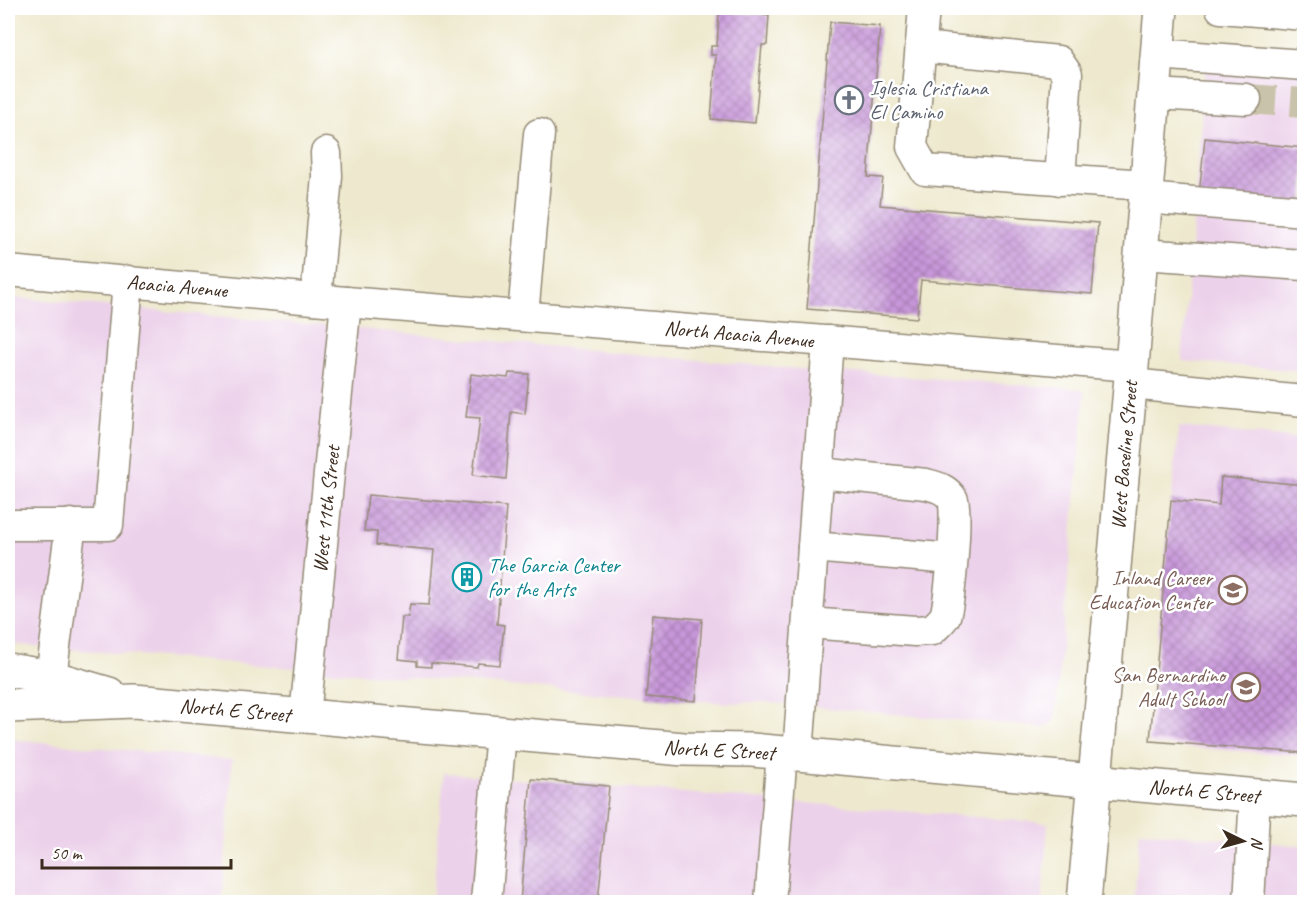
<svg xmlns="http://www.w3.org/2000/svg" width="1312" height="910" font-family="Caveat,sans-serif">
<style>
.built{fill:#ecd1ea}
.building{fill:url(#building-cross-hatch)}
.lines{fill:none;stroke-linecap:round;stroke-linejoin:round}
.minor-tunnel{stroke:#cac3ab;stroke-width:30;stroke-dasharray:30 15;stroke-linecap:butt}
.minor-casing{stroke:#948a76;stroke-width:33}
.major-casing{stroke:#948a76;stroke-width:36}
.minor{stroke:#fff;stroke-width:30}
.major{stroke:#fff;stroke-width:33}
.labels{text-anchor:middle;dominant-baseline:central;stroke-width:5;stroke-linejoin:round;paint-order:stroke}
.worship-label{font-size:21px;fill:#5b616d;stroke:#fff;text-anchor:start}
.street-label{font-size:21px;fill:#3b2a1e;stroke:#fff}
.culture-label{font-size:21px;fill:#0d838f;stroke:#fff;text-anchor:start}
.education-label{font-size:21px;fill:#785e54;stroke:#fff;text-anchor:end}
</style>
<defs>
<pattern id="building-cross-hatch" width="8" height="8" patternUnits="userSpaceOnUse" patternTransform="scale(1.5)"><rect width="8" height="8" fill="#c897da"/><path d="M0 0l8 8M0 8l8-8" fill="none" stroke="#a47bb0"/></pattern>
</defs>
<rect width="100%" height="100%" fill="#fff"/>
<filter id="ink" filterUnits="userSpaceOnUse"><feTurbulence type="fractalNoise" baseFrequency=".0167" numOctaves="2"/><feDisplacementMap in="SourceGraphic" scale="12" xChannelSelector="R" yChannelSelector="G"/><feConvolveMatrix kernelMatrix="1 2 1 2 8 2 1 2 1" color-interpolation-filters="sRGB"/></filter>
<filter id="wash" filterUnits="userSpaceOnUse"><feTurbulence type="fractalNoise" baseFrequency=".008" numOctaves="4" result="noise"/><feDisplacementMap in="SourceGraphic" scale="24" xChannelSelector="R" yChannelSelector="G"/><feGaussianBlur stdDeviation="1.35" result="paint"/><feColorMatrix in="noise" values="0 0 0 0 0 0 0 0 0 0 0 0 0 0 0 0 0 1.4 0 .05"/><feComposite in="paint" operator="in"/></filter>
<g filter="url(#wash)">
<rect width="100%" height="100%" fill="#eee9ce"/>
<!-- built -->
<g class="built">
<polygon points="1207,50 1304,58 1304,371 1182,361"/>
<polygon points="8,297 798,369 1079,389 1085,393 1055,720 1045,728 761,702 728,703 534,688 8,644"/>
<polygon points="1179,427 1304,439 1304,756 1153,745 1147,741"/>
<polygon points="8,739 232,760 222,902 8,902"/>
<polygon points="444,773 1048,823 1042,902 432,902"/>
<polygon points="1140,831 1304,846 1304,902 1134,902"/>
</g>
<g id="blocks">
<!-- building -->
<g class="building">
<polygon points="719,11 769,15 767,45 762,45 755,123 711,119 716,55 711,55 711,46 717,46"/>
<polygon points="830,22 880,26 868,177 883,178 880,205 1098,223 1092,294 921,280 917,318 807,309"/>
<polygon points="1205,138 1304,148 1304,204 1199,195"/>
<polygon points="509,373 529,374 525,414 511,412 506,479 473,475 480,418 466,417 471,374 508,378"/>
<polygon points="1221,477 1304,485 1304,753 1150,741 1171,500 1219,505"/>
<polygon points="368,495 506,507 497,624 504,625 500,665 478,663 477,667 431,663 431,667 417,666 417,661 398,659 402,617 408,617 410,604 429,605 434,550 376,545 377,532 364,531"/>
<polygon points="653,615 702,619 696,701 646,697"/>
<polygon points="531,779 609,786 598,902 520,902"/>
</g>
</g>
</g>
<g filter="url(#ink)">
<use href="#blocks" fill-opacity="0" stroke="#948a76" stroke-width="1.5"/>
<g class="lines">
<!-- minor-tunnel -->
<polyline class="minor-tunnel" points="1246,99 1304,103"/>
<!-- minor casing -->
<g class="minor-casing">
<g id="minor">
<polyline points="924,8 912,147 925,170 1146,185"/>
<polyline points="1221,8 1304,15"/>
<polyline points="921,47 1058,61 1067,74 1060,180"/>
<polyline points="1157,54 1304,65"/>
<polyline points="1154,94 1246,99"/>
<polyline points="1145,198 1304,211"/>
<polyline points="1141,254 1304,265"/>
<polyline points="8,271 346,302 1132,366"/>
<polyline points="316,299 327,176 326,153"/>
<polyline points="523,316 539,134"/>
<polyline points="1131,384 1304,401"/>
<polyline points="8,525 108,525 128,281"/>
<polyline points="813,547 952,559"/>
<path d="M 808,623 L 915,631 L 932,630 C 936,626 942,621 945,616 C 950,604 958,510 953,500 C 947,489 937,487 926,484 L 819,473"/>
<polyline points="51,677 71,524"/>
<polyline points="305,716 346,302"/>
<polyline points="798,754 828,341"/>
<polyline points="486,902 501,733"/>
<polyline points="770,902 782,753"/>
<polyline points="1249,902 1255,795"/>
</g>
</g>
<!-- major casing -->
<g class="major-casing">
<g id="major">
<polyline points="8,670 51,677 109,694"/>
<polyline points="8,706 134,701 684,749 752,750 1304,800"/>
<polyline points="1084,902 1132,366 1161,8"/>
</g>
</g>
<!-- minor -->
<use href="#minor" class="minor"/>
<!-- major -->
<use href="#major" class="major"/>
</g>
</g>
<!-- icons -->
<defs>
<g id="church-ring" transform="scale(1.5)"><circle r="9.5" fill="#fff" stroke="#6b7280" stroke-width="1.5"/><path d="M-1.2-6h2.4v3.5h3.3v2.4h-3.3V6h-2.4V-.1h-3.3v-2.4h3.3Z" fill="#6b7280"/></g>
<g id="building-ring" transform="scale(1.5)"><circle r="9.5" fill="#fff" stroke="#0f9aa8" stroke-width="1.5"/><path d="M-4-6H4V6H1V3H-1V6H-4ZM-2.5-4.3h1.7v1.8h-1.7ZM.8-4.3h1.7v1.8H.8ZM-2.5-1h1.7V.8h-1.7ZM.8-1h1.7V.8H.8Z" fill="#0f9aa8"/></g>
<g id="school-ring" transform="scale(1.5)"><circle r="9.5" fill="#fff" stroke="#8d6e63" stroke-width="1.5"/><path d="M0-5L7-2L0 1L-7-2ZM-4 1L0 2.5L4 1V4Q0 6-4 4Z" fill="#8d6e63"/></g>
</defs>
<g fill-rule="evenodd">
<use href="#church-ring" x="849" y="100"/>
<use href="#building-ring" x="467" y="577"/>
<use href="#school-ring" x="1233" y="590"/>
<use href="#school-ring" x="1246" y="687"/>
</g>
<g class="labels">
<!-- worship labels -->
<g class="worship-label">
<text x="870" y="88">Iglesia Cristiana<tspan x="870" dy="24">El Camino</tspan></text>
</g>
<!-- street labels -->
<g class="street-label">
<text transform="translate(177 286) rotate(5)">Acacia Avenue</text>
<text transform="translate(739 334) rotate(5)">North Acacia Avenue</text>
<text transform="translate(1124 455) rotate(-85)">West Baseline Street</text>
<text transform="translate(326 509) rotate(-84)">West 11th Street</text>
<text transform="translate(235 710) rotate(5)">North E Street</text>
<text transform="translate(719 750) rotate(3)">North E Street</text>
<text transform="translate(1204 791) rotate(5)">North E Street</text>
</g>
<!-- culture labels -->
<g class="culture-label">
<text x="488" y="565">The Garcia Center<tspan x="488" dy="24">for the Arts</tspan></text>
</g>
<!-- education labels -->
<g class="education-label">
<text x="1212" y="578">Inland Career<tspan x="1212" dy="24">Education Center</tspan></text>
<text x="1225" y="675">San Bernardino<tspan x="1225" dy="24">Adult School</tspan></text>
</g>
</g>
<!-- margin -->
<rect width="1312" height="910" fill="none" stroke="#fff" stroke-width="30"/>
<!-- north arrow -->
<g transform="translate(1243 841) rotate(95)" stroke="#ffffff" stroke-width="4.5" paint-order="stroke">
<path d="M0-4.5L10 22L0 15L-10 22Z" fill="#3b2a1e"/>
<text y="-9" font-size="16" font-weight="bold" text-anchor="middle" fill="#3b2a1e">N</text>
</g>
<!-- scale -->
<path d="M42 859v9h189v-9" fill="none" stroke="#3b2a1e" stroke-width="3"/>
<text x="51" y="859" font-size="18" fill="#3b2a1e" stroke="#ffffff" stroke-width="4.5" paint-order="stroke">50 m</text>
</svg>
